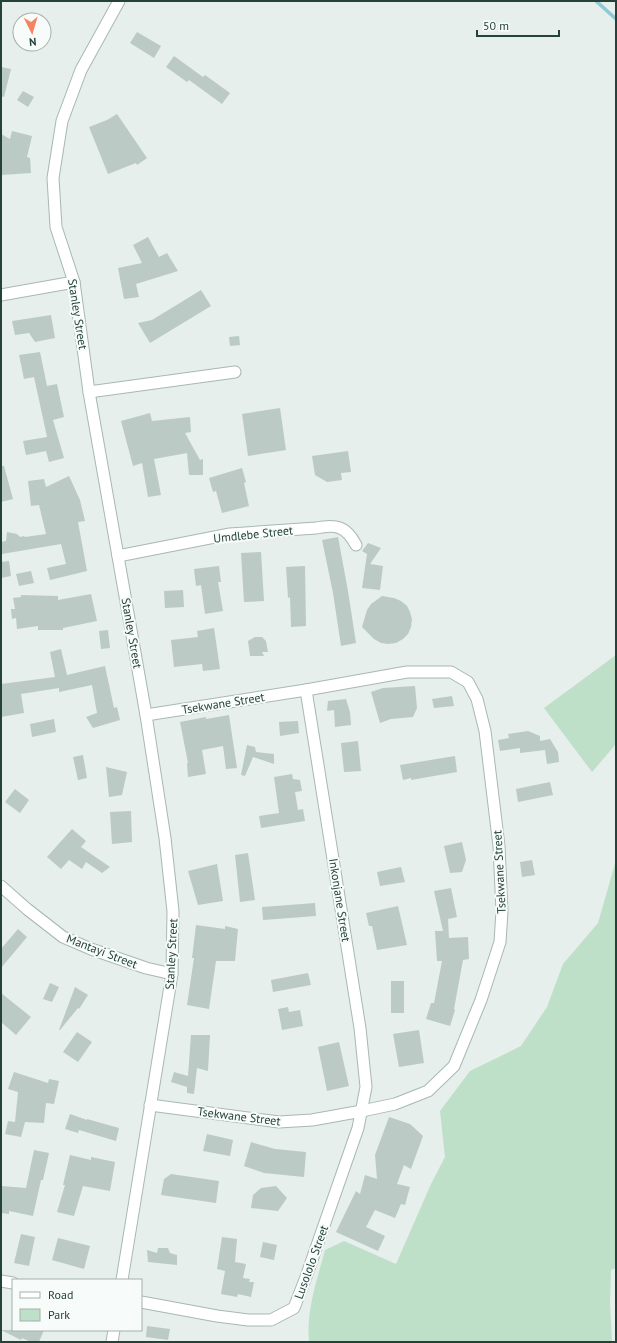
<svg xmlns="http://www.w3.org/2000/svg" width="617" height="1343" font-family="'PT Sans',sans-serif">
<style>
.green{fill:#bfe0c8}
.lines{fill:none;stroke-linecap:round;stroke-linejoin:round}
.stream{stroke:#8ec9d4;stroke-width:3.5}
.building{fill:#bbcac4}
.minor-casing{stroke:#a8b8b2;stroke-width:13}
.minor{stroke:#fff;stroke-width:11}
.labels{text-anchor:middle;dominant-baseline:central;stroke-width:4;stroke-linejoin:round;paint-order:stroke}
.street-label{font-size:12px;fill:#24423a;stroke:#f7fbf9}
</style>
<rect width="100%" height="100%" fill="#e6efeb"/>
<!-- green -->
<g class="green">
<polygon points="616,655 616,744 592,772 544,708"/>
<path d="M 616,860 L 616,1268 L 611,1270 L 610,1303 L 612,1342 L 309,1342 C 306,1311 317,1280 325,1250 L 344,1241 L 396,1264 L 431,1184 L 445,1157 L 440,1111 L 470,1071 L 521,1046 L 547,1007 L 563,964 L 598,923 Z"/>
</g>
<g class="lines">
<!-- stream -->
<polyline class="stream" points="596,1 616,19"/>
</g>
<!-- building -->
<g class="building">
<polygon points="137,32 161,46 154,58 130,43"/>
<polygon points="174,56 203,77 205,75 230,93 222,104 189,80 187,82 166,67"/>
<polygon points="1,67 11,69 4,97 1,96"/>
<polygon points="23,91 34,97 28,107 17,100"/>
<polygon points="117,114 147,158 137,165 136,163 108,174 89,127 107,120"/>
<polygon points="12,131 32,136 27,157 30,158 31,173 1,175 1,134 10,139"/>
<polygon points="148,237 159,257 167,253 178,271 136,284 139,297 124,299 118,268 142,263 133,245"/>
<polygon points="201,290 211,306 150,343 138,323 152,320"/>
<polygon points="51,315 55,338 35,342 29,333 15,335 12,321"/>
<polygon points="239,336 240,345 230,346 229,337"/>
<polygon points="40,352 47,386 57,384 64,417 53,420 64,458 49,462 46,451 26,455 23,441 47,437 34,377 24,379 19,355"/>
<polygon points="280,408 286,450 248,456 242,414"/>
<polygon points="150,413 152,421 190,417 191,432 185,433 200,460 203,459 203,475 189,475 187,453 154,459 161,495 148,497 142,463 133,466 121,421"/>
<polygon points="348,451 351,472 341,473 342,480 327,482 315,475 312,456"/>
<polygon points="1,466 4,466 13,499 1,502"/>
<polygon points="242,468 246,482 244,483 249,506 222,513 216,491 213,492 209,478"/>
<polygon points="69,476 80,500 85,521 78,522 87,571 50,580 47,568 66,564 61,544 2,554 1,542 6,541 7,532 17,534 20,537 24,536 25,537 46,534 39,505 31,506 28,481 44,479 46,487"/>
<polygon points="338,537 348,591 356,643 341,646 333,593 322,540"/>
<polygon points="368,543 381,548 370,564 383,566 380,590 362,588 367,554 362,551"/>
<polygon points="261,552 264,601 244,602 241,553"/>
<polygon points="9,561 11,576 1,578 1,562"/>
<polygon points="219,566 221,582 218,582 223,611 205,614 201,585 196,586 194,569"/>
<polygon points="305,566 306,626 291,627 290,597 288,598 286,567"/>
<polygon points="31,571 34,583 19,586 16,574"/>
<polygon points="183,590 184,607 165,608 164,591"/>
<polygon points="91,594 97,621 63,628 63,630 38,630 38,626 17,629 16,618 12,619 11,609 15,609 13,598 21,597 21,595 58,596 58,600"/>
<polygon points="382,596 394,598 401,601 407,606 410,612 412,619 411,627 408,634 403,639 396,643 388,644 381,643 374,639 362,627 367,610 371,604"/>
<polygon points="214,628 220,669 203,671 202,664 174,667 171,640 198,637 197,631"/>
<polygon points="108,630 110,648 101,649 99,631"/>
<polygon points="255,637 262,637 266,641 268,652 262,652 264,656 250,656 248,641"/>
<polygon points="61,649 67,675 105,666 114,708 117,707 120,720 93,728 86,717 97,713 92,685 59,692 59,688 21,694 24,713 1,717 1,684 55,677 50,652"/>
<polygon points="415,686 417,708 413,717 391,719 380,723 371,692 383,688"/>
<polygon points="452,696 454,706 434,708 432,699"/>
<polygon points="346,699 350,712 351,725 335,727 334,710 327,711 328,701"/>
<polygon points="229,715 237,768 226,769 223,746 202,750 206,774 188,777 187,763 188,763 180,722 206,717 206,719"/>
<polygon points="54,719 56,732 32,737 30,724"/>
<polygon points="298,721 299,733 280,736 279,722"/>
<polygon points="528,731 540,736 540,741 550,739 558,752 559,762 547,764 545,750 520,753 520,748 500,751 498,740 509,738 508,734"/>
<polygon points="358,741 361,771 344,772 341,743"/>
<polygon points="247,745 255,747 256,752 274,754 274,764 253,757 245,776 241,775"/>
<polygon points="83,755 87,778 78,780 73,757"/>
<polygon points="455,756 457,772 411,780 411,778 403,780 400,765"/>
<polygon points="106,767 127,772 122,795 109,797"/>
<polygon points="292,774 293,779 300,780 302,791 295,792 298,810 303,809 305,821 261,828 259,816 279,813 274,777"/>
<polygon points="550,782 553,795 518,802 516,789"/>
<polygon points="15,789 29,800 20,813 5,802"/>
<polygon points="131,811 132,842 112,844 110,812"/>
<polygon points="72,829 86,841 81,847 110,867 102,873 86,862 82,869 69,860 61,869 47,857"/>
<polygon points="462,842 466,860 462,872 450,873 444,846"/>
<polygon points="248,853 255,900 240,902 235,855"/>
<polygon points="532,860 535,875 522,877 520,862"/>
<polygon points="217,864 223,901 198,905 188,871"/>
<polygon points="401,867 405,882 380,886 377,872"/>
<polygon points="451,888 457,917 448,919 449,938 468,937 469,959 463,960 454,1009 455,1010 450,1026 426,1019 431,1003 434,1003 442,961 437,961 435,931 443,931 434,891"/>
<polygon points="315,903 316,916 263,920 262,907"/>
<polygon points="398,906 407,945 377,950 372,926 369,926 366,913"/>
<polygon points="196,925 225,929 225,926 238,929 235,961 216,961 209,1009 187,1005 194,958 192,958"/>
<polygon points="18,929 27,937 1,968 1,949"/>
<polygon points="308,973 311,985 273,992 271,980"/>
<rect x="391" y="981" width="13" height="32"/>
<polygon points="50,983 59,987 52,1002 43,999"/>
<polygon points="75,987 88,995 79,1009 78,1008 60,1030 59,1030"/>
<polygon points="1,993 31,1017 16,1035 1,1022"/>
<polygon points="288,1007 289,1012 300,1010 303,1026 282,1030 278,1009"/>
<polygon points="419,1030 424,1063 399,1067 393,1034"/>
<polygon points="77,1032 92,1042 78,1062 63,1052"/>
<polygon points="191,1035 210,1035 208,1071 197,1068 194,1094 187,1093 187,1087 171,1082 174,1072 188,1076"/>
<polygon points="339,1042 349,1086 327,1091 318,1047"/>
<polygon points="14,1072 48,1083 49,1079 59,1081 54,1104 46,1103 44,1123 25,1122 21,1137 5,1134 8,1121 15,1122 18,1092 8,1089"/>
<polygon points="70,1114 87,1120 87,1119 119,1128 116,1141 79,1130 78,1133 65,1129"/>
<polygon points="389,1117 410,1124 423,1136 411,1169 404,1165 397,1184 410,1187 405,1205 401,1204 395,1218 375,1210 366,1227 385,1236 378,1251 336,1232 356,1191 360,1194 365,1175 377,1179 375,1155"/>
<polygon points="207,1134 233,1140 230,1156 203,1151"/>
<polygon points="251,1142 275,1149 306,1152 304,1177 264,1173 244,1166"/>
<polygon points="34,1150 49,1153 43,1180 41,1180 33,1216 9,1211 9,1214 1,1213 1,1186 26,1188"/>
<polygon points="70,1155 91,1160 91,1157 115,1162 110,1191 83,1186 74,1216 57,1212 65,1185 63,1185"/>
<polygon points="171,1174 219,1181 216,1203 161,1195 164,1179"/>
<polygon points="276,1186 287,1198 278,1211 251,1208 253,1195 261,1188"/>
<polygon points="21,1234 35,1237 29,1266 14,1263"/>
<polygon points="222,1237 237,1239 235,1262 246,1264 243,1278 250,1279 249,1282 254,1282 251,1297 238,1294 237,1297 221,1294 225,1271 217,1269"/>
<polygon points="58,1238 90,1246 84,1269 52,1260"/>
<polygon points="263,1242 277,1245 274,1260 260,1257"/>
<polygon points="158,1248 168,1248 170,1253 177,1255 177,1265 148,1262 147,1250 157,1253"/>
<polygon points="147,1326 170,1329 168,1340 146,1337"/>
<polygon points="1,1330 44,1330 39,1342 31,1342 22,1338 21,1340"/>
</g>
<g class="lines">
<!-- minor casing -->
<g class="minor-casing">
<g id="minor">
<polyline points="119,1 81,70 62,121 53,178 56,227 74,282 89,392 146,715 165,838 173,911 172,974 122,1280"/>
<polyline points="1,295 74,282"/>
<polyline points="89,392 235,372"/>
<path d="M 118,556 L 230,534 L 316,528 C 336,524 346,526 356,545"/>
<polyline points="146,715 306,690 407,672 451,672 468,682 477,699 485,731 499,846 502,911 500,942 481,1000 454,1066 428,1091 395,1104 362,1111 312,1120 279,1122 150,1105"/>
<polyline points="1,886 27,909 63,937 91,949 146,968 172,974"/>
<polyline points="1,1281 13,1283"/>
<polyline points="141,1302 217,1316 248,1320 271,1320 294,1308 306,1277 358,1128 366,1087 360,1028 306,690"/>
<polyline points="112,1342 114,1330"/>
</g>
</g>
<!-- minor -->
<use href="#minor" class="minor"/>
</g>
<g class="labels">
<!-- street labels -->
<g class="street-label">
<text transform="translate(78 314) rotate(81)">Stanley Street</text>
<text transform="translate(253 534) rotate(-6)">Umdlebe Street</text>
<text transform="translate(132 633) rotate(80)">Stanley Street</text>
<text transform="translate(223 703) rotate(-9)">Tsekwane Street</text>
<text transform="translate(499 872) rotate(-93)">Tsekwane Street</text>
<text transform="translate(340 900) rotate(81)">Inkonjane Street</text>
<text transform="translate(102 951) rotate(21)">Mantayi Street</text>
<text transform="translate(171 954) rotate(-87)">Stanley Street</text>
<text transform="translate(239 1116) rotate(7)">Tsekwane Street</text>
<text transform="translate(311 1262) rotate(-70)">Lusololo Street</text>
</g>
</g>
<!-- border -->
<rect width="617" height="1343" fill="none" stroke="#24423a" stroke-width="4"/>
<!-- legend -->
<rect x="12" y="1279" width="130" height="52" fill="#f7fbf9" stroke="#a3b1ad"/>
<rect x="20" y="1292" width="20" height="6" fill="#ffffff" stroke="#a3b1ad"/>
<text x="48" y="1299" font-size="12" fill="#24423a">Road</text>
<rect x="20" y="1309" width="20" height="12" fill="#bfe0c8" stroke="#a3b1ad"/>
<text x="48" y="1319" font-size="12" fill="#24423a">Park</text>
<!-- north arrow -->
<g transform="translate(32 32) rotate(175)"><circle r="19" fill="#f7fbf9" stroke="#a3b1ad"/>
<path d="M0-3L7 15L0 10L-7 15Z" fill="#f4845f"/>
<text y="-6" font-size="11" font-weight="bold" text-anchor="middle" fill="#24423a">N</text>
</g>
<!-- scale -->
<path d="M477 30v6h82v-6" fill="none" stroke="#24423a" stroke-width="2"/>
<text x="483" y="30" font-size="12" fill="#24423a" stroke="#f7fbf9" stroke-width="3" paint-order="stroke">50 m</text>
</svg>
